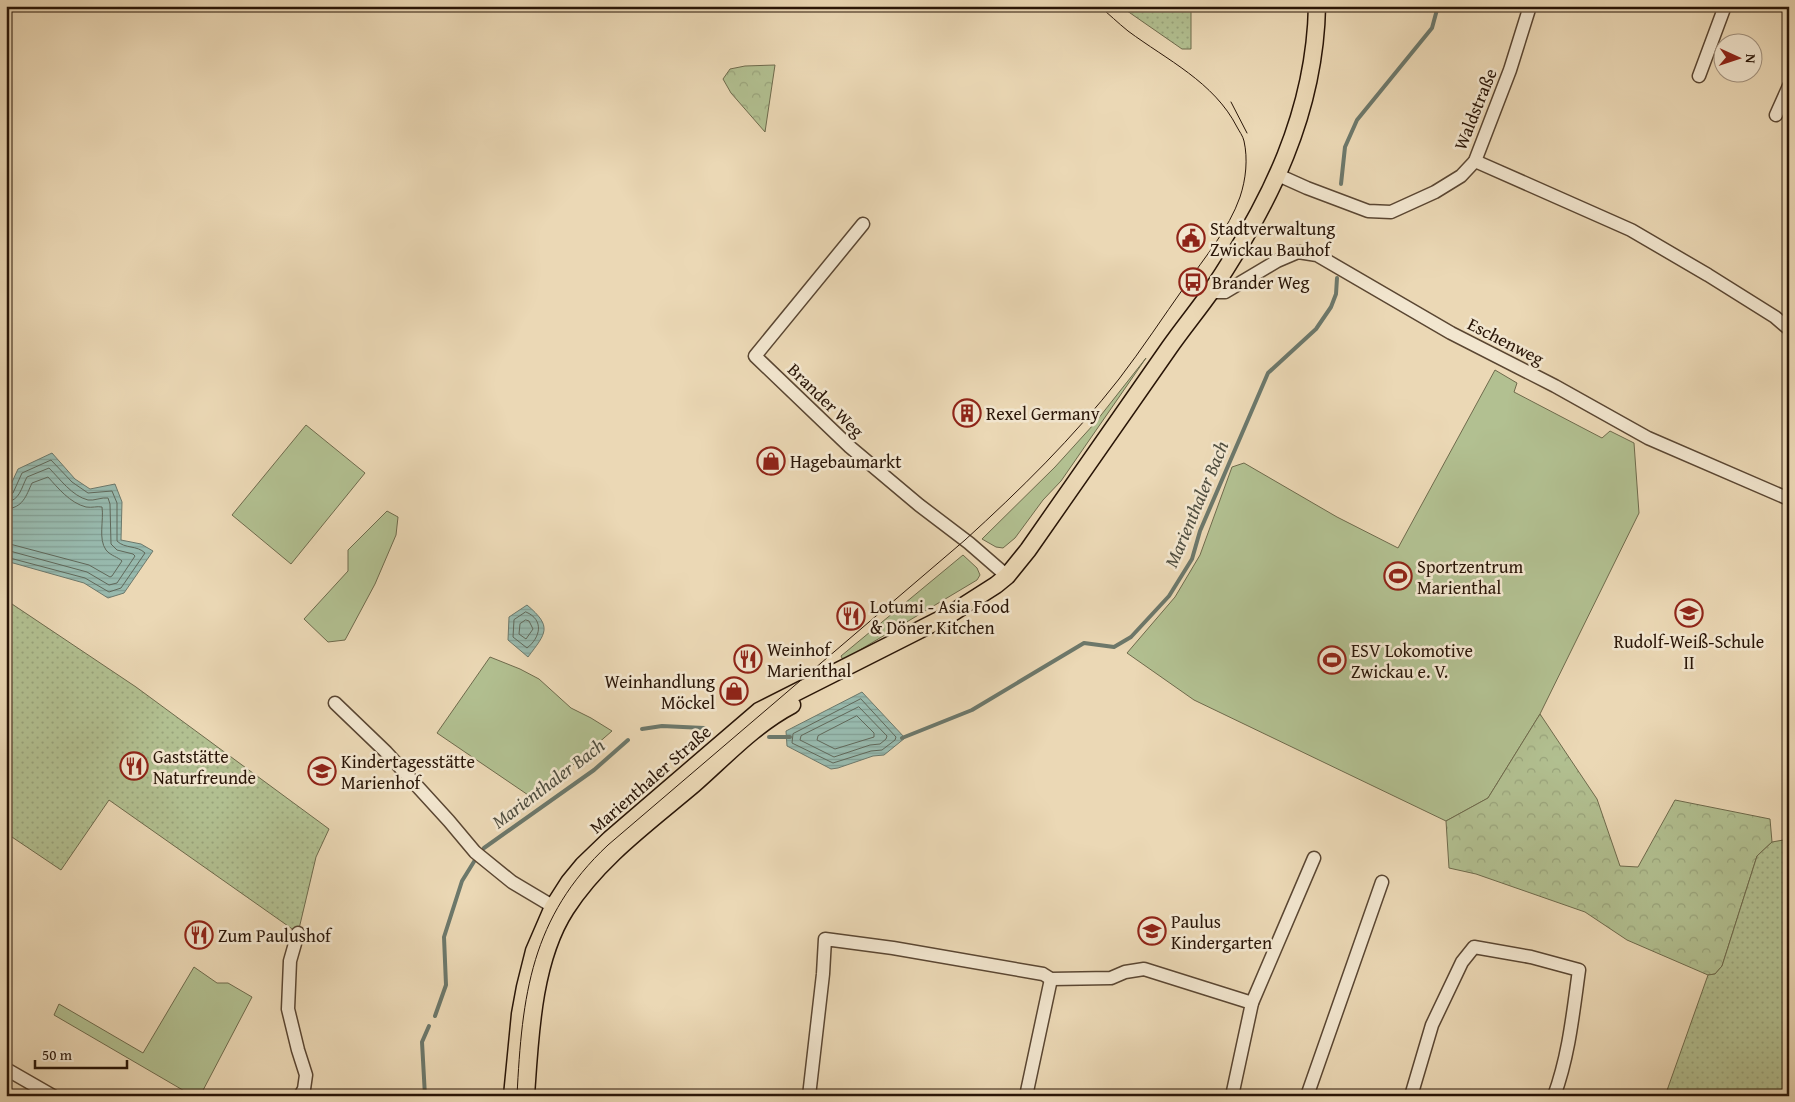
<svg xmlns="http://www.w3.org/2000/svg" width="1795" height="1102" font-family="'Gentium Book Plus',serif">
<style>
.grass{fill:#b2c091;stroke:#6e6a4c}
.forest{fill:url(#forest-crowns);stroke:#6e6a4c}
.park{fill:url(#park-dots);stroke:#6e6a4c}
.water{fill:url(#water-rules);stroke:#6c786b}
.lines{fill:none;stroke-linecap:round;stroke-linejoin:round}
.shore{stroke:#60685a;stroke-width:1}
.stream{stroke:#6c786b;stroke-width:4}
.minor-casing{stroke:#5a4632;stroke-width:15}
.major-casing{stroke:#291507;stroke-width:19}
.minor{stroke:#f2e6cf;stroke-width:12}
.major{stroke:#ebd8b5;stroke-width:16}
.tram{stroke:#291507;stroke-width:1}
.labels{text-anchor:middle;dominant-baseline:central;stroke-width:5;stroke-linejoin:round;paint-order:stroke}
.street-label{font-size:18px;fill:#291507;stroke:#f2e6cf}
.poi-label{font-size:18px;fill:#291507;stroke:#f2e6cf;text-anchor:start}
.water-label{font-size:19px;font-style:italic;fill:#504f41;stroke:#f2e6cf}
</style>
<defs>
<pattern id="forest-crowns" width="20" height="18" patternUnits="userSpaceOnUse" patternTransform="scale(1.25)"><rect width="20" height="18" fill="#b2c091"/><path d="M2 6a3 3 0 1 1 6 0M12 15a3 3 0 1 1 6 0" fill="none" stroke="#99a47c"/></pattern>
<pattern id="park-dots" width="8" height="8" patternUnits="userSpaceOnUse" patternTransform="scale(1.25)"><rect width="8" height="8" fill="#b2c091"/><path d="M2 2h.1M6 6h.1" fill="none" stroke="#99a47c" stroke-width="1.8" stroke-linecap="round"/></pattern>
<pattern id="water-rules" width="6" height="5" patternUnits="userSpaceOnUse" patternTransform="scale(1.25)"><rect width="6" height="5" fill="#98baae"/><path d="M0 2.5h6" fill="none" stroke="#839f94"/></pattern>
</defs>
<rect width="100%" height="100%" fill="#ebd8b5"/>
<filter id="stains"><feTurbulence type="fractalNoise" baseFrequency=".004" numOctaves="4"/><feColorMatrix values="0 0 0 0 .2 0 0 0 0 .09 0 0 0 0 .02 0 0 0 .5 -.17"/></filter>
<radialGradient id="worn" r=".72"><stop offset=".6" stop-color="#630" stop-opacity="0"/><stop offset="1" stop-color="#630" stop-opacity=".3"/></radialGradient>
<!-- grass -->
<g class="grass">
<polygon points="1146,358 1061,481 1043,500 1015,538 1003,548 996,547 982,539 1055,467 1094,424"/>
<polygon points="1495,370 1517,383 1514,392 1602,438 1610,431 1634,443 1639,513 1540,714 1488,798 1446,821 1194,700 1127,653 1175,597 1200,555 1232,467 1244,463 1337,517 1398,548"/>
<polygon points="306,425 365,473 291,564 232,515"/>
<polygon points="387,511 398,517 396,535 375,584 345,640 328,642 304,619 348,571 348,550"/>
<polygon points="963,555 977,568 980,575 977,580 843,660 841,656"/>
<polygon points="490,657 520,669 539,679 571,708 591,718 612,731 534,799 437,733"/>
<polygon points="194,967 217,983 228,983 252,997 200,1096 193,1096 54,1015 59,1004 143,1053"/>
</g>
<!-- forest -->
<g class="forest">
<polygon points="775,65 765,132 731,93 723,79 730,69 745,66"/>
<polygon points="1540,714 1597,799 1620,866 1638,867 1675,800 1770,819 1772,842 1757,856 1722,966 1715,974 1708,975 1627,940 1585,912 1476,874 1449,868 1446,821 1488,798"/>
</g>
<!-- park -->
<g class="park">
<polygon points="1120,6 1191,6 1191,49 1182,49"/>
<polygon points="6,600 136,687 329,829 316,857 298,933 109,800 61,870 6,833"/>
<polygon points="1789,839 1789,1096 1665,1096 1708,975 1715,974 1722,966 1757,856 1772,842"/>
</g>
<!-- water -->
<g class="water">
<polygon points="52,453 75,479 90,489 115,484 122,502 121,540 141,544 153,551 124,593 108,598 84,583 6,561 7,493 18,469"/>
<path d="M 527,605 C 553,627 546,633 528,657 L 508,640 L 509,617 Z"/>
<polygon points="862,692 905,738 884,755 873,756 838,768 831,769 787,746 786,731"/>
</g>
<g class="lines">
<!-- shore -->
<g class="shore">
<path d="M 6,495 L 13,493 L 22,473 L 51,460 L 72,482 L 88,493 L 112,491 L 117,503 L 117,541 C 125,549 137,545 145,553 L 121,588 L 109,592 L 85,578 L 6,557"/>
<path d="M 6,502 C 20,501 21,488 27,477 L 49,468 C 60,479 72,496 88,500 C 94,501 102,497 108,498 L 110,504 L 111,544 L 117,550 L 133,554 L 135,556 L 117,583 L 109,585 L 87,572 L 6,550"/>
<path d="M 6,509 C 23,508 26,496 32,483 L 48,477 C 58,488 70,503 86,507 C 92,508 97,506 102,507 C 104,520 98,539 106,550 C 111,556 118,557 122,561 L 112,576 L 110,577 L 89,565 L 6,543"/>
<path d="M 526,612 C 545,620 540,638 527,648 L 513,637 L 514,620 Z"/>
<polygon points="526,620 529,621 533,629 526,639 519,634 520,624"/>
<polygon points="861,699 896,737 895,740 882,750 871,751 833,763 792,743 793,734"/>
<polygon points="859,707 887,736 886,739 880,744 870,745 834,757 800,740 801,736"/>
<polygon points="857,716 874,733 874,737 835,749 817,740 818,736"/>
</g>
<!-- stream -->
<g class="stream">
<polyline points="1341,184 1345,147 1357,120 1432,28 1438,6"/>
<polyline points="642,729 662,726 704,728"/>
<polyline points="769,737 790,737"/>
<polyline points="902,738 972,710 1084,643 1114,647 1131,637 1169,596 1192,559 1200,531 1268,373 1316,329 1331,307 1336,294 1337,278"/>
<polyline points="484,848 594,770 628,740"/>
<polyline points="435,1016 446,985 444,937 462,881 475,860"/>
<polyline points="425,1096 422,1042 429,1026"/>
</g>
<!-- minor casing -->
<g class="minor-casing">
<g id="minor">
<polyline points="1699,76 1725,6"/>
<polyline points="1776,115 1789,86"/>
<polyline points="1475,161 1631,230 1708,275 1775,317 1789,329"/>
<polyline points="1278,175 1307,188 1368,211 1391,212 1435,192 1461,176 1475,161 1510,70 1530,6"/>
<polyline points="863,224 755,356 850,447 919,505 969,543 1007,576"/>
<polyline points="1210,292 1225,292 1277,261 1298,252 1317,255 1451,333 1555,386 1648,438 1789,499"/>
<polyline points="335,703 386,752 449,821 475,852 512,882 559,910"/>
<polyline points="298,933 290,961 288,1009 298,1050 306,1075 304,1089 300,1096"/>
<polyline points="6,1069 53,1096"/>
<polyline points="809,1096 823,974 825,939 893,948 1043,974 1051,979 1111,978 1125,972 1144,969 1252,1003"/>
<polyline points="1026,1096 1051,979"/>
<polyline points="1232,1096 1252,1003 1314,858"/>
<polyline points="1307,1096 1382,882"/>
<path d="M 1411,1096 L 1432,1025 L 1462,962 L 1474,947 L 1531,957 L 1579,970 C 1573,1013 1569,1055 1554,1096"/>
</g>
</g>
<!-- major casing -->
<g class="major-casing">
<g id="major">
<path d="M 512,1096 L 520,1014 L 525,987 L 534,951 L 553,907 L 569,882 L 583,865 L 610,839 L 759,711 L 949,615 L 996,585 L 1007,576 L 1028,550 C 1075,483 1122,416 1169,348 C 1183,328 1198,310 1212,290 C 1270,203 1315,113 1317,6"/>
<path d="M 526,1096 C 530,1036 533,960 566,909 C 598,859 648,823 693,785 C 725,757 754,725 792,705"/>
</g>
</g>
<!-- minor -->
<use href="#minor" class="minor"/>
<!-- major -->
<use href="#major" class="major"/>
<!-- tram -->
<g class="tram">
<polyline points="1231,102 1247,133"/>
<path d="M 517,1096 C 522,995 531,917 608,845 L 965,540 C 1020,490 1073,438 1119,379 C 1142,349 1163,317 1185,286 C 1204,258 1229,229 1240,197 C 1246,179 1248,159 1244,141 C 1243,136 1239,131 1237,127 C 1214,82 1167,60 1128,31 C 1118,23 1109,14 1099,6"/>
</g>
</g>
<!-- icons -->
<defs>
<g id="civic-ring" transform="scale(1.4375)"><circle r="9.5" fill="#f2e6cf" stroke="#8f2418" stroke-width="1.5"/><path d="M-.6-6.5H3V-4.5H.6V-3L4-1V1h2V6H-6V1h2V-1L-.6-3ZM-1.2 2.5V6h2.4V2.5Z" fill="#8f2418"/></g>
<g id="bus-ring" transform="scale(1.4375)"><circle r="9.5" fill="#f2e6cf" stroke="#8f2418" stroke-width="1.5"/><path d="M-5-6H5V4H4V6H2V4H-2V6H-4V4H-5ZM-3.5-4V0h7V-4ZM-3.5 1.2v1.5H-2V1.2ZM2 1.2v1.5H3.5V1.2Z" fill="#8f2418"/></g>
<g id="building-ring" transform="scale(1.4375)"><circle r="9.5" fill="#f2e6cf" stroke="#8f2418" stroke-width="1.5"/><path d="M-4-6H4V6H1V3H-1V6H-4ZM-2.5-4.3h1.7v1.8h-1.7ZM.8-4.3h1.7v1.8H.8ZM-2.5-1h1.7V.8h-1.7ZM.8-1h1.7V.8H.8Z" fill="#8f2418"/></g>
<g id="shop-ring" transform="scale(1.4375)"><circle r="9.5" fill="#f2e6cf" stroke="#8f2418" stroke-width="1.5"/><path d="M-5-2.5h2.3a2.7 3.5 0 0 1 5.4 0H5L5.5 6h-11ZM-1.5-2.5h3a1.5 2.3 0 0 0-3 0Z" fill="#8f2418"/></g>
<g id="stadium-ring" transform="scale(1.4375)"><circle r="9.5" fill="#f2e6cf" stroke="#8f2418" stroke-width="1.5"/><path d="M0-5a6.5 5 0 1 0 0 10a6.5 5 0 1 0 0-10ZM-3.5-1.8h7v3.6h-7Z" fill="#8f2418"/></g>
<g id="school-ring" transform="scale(1.4375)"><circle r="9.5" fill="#f2e6cf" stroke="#8f2418" stroke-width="1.5"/><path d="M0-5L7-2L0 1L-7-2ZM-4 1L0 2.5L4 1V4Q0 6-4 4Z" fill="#8f2418"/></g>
<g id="restaurant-ring" transform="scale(1.4375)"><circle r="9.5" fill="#f2e6cf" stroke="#8f2418" stroke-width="1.5"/><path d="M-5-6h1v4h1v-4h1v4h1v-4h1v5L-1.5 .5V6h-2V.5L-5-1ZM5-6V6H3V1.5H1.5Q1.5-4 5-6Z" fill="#8f2418"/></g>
</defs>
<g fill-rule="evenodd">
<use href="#civic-ring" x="1191" y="238"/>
<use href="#bus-ring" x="1193" y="282"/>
<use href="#building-ring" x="967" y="413"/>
<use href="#shop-ring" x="771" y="461"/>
<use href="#stadium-ring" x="1398" y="576"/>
<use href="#school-ring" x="1689" y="613"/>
<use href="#restaurant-ring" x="851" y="616"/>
<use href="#restaurant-ring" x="748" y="659"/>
<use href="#stadium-ring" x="1332" y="660"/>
<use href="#shop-ring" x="734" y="691"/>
<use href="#restaurant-ring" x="134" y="766"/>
<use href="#school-ring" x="322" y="771"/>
<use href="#school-ring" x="1152" y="931"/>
<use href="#restaurant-ring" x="199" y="935"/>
</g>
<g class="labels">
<!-- street labels -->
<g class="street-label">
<text transform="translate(1475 109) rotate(-68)">Waldstraße</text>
<text transform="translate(1506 341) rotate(27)">Eschenweg</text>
<text transform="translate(826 400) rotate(44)">Brander Weg</text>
<text transform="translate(650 779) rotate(-41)">Marienthaler Straße</text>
</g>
<!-- poi labels -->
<g class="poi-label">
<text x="1210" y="228">Stadtverwaltung<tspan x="1210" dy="21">Zwickau Bauhof</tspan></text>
<text x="1212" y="282">Brander Weg</text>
<text x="986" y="413">Rexel Germany</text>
<text x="790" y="461">Hagebaumarkt</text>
<text x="1417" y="566">Sportzentrum<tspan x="1417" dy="21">Marienthal</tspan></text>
<text x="870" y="606">Lotumi - Asia Food<tspan x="870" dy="21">&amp; Döner Kitchen</tspan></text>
<text x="1689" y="641" text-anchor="middle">Rudolf-Weiß-Schule<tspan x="1689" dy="21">II</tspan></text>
<text x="767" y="649">Weinhof<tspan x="767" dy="21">Marienthal</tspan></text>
<text x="1351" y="650">ESV Lokomotive<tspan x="1351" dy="21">Zwickau e. V.</tspan></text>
<text x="715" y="681" text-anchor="end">Weinhandlung<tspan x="715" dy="21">Möckel</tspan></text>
<text x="153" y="756">Gaststätte<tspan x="153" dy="21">Naturfreunde</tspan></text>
<text x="341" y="761">Kindertagesstätte<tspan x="341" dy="21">Marienhof</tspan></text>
<text x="1171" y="921">Paulus<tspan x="1171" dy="21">Kindergarten</tspan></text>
<text x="218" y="935">Zum Paulushof</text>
</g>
<!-- water labels -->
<g class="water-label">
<text transform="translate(1196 504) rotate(-67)">Marienthaler Bach</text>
<text transform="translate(548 783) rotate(-37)">Marienthaler Bach</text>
</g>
</g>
<!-- margin -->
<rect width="1795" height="1102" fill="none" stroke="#ebd8b5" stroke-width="25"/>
<rect x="8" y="8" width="1780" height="1087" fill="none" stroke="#291507" stroke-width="2.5"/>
<rect x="12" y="12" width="1770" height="1077" fill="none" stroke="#291507"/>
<!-- north arrow -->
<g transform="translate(1738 58) rotate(93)"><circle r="24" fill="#f2e6cf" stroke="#a2927f"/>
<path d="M0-4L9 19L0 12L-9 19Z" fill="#8f2418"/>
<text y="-8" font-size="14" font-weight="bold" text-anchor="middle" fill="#291507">N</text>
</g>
<!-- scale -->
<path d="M35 1060v8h92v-8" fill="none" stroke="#291507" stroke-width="2.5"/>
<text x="42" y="1060" font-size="15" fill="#291507" stroke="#f2e6cf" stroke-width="4" paint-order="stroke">50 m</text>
<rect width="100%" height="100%" filter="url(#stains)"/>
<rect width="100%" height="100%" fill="url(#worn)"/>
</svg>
